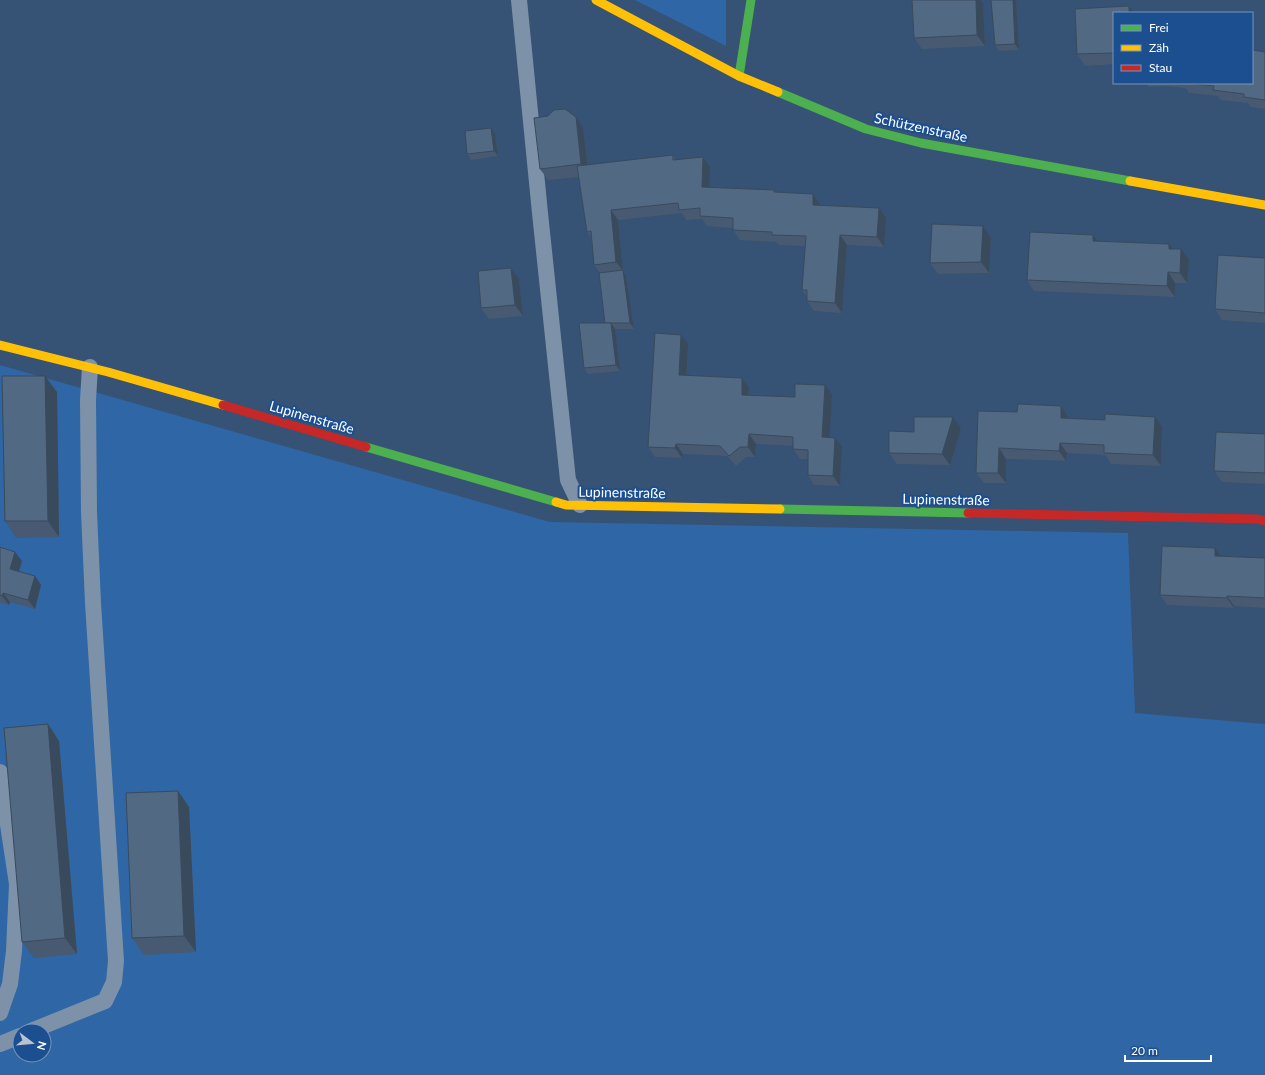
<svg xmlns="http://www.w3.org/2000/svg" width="1265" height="1075" font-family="Lato,sans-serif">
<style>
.green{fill:#2f66a5;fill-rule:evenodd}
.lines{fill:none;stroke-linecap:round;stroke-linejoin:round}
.lane{stroke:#7d92a8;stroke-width:16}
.fast{stroke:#4caf50;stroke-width:9}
.slow{stroke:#ffc107;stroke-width:9}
.jam{stroke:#c62828;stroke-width:9}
.wall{fill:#475a72}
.shaded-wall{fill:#394a5c}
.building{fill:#526984;stroke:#394a5c}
.labels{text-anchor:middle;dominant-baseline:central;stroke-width:4;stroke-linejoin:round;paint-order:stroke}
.street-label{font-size:14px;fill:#fff;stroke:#1b4f8f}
</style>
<rect width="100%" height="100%" fill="#365274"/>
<!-- green -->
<g class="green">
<polygon points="635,0 726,0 726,46"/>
<path d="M 0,365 L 550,522 L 1128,533 L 1135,713 L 1265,724 L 1265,1075 L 0,1075 ZM 20,1031 L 44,1031 L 44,1055 L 20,1055 Z"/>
</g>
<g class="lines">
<!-- lane -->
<g class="lane">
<polyline points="519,0 540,213 568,480 580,505"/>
<polyline points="0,772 17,884 14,951 10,984 0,1013"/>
<polyline points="31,1031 105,1001 114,982 116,961 93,603 89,512 88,400 90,367"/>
<polyline points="0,1044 20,1036"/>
</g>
<!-- fast -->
<g class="fast">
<polyline points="739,76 751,0"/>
<polyline points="778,92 866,129 921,143 1130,181"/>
<polyline points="366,447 556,502"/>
<polyline points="780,509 968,513"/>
</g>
<!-- slow -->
<g class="slow">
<polyline points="596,0 739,76 778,92"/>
<polyline points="1130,181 1265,205"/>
<polyline points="0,345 108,372 223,405"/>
<polyline points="556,502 566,505 780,509"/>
</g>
<!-- jam -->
<g class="jam">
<polyline points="223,405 366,447"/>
<polyline points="968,513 1257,519 1265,521"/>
</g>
</g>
<!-- wall -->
<g class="wall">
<polygon points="991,0 1016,0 1019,50 999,51 995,45"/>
<polygon points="983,4 985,46 922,49 914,38"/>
<polygon points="1114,13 1114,64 1085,66 1077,54"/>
<polygon points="1252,49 1253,50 1265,52 1265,109 1251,107 1248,103 1220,100 1218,96 1189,93 1186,88 1164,86 1149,87 1146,83 1252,83"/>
<polygon points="583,128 588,165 673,155 676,160 703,157 710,167 709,187 774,190 776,192 813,194 820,204 820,205 879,208 886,218 884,247 847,245 842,313 814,311 807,301 807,297 802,290 805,246 779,245 777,242 740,240 733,230 733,228 707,226 702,219 686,220 682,213 618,220 623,272 626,276 634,329 615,329 620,371 588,374 584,368 605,323 600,273 594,265 591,238 587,232 579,177 548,180 540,169"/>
<polygon points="495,134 498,156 471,160 467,154"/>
<polygon points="991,238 989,273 938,274 930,263"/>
<polygon points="1098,241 1173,249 1189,260 1187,283 1175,283 1175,297 1034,291 1027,280"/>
<polygon points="1265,258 1265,323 1222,320 1215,309"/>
<polygon points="511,268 519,279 523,316 489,319 481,308"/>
<polygon points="688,344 687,375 742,378 749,388 749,395 795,397 832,395 829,437 842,447 840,486 814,485 808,475 808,459 800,459 793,449 793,446 756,444 755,457 746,457 736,466 727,456 683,454 682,458 655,457 648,447"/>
<polygon points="57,392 59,537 16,538 5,521"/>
<polygon points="978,411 1068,417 1068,419 1162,427 1161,466 1111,464 1105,455 1067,453 1066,461 1006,459 1006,483 984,483 976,473"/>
<polygon points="961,429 950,465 897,464 889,453 914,432"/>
<polygon points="1265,434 1265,484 1222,482 1214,471"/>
<polygon points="0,547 22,561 19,571 35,576 41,585 35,609 10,602 9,605 0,603"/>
<polygon points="1215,548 1220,556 1265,558 1265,608 1234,606 1234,608 1167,605 1160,595"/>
<polygon points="48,724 59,741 77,954 34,958 22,942"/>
<polygon points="178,791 189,807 196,952 144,955 132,938"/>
</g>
<!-- shaded-wall -->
<g class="shaded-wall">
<polygon points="976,0 980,0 983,4 985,46 977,35"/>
<polygon points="1013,0 1016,0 1019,50 1015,44"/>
<polygon points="1129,6 1134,13 1129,13"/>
<polygon points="576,117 583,128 589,176 581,164"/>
<polygon points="491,128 495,134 498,156 494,151"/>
<polygon points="703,157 710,167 709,197 702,187"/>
<polygon points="813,194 820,204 820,215 813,205"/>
<polygon points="879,208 886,218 884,247 877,237"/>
<polygon points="611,210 618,220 623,272 626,276 634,329 630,323 623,271 616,262"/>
<polygon points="983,226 991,238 989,273 981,262"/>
<polygon points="840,235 847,245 842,313 835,303"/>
<polygon points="1093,235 1101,245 1093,241"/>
<polygon points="1169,244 1177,255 1169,249"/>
<polygon points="1181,249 1189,260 1187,283 1180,273"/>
<polygon points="511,268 519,279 523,316 515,305"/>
<polygon points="1168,272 1175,283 1175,297 1167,286"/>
<polygon points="611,323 615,329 620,371 616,365"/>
<polygon points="681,335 688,344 686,385 679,375"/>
<polygon points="45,376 57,392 59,537 48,521"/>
<polygon points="742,378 749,388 748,405 742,395"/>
<polygon points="825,385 832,395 829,447 822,437"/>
<polygon points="1061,406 1068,417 1068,429 1061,418"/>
<polygon points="953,417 961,429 950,465 942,454"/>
<polygon points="1155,417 1162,427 1161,466 1153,455"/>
<polygon points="749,434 756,444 755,457 748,447"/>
<polygon points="835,438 842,447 840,486 833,476"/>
<polygon points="1060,443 1067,453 1066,461 1059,451"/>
<polygon points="676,444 683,454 682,458 675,448"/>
<polygon points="999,448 1006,459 1006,483 998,473"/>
<polygon points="1215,548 1222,558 1215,556"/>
<polygon points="15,552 22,561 17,578 10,569"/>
<polygon points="35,576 41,585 35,609 28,600"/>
<polygon points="3,593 10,602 9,605 2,596"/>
<polygon points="1227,596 1234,606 1234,608 1227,598"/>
<polygon points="48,724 59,741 77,954 65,938"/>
<polygon points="178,791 189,807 196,952 184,936"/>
</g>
<!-- building -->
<g class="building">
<polygon points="912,0 976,0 977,35 914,38"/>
<polygon points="991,0 1013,0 1015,44 995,45"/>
<polygon points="1129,6 1129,13 1114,13 1114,53 1077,54 1075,9"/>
<polygon points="1252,50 1265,52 1265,100 1244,97 1244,94 1213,90 1214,86 1186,83 1252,83"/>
<polygon points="565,109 576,117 581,164 540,169 534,118 548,116 554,110"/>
<polygon points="491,128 494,151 467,154 465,131"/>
<polygon points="673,155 673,160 703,157 702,187 774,190 774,192 813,194 813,205 879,208 877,237 840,235 835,303 807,301 807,290 802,290 806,236 772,235 772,232 733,230 733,218 700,216 700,208 679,210 678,203 611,210 616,262 594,265 591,231 587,232 577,166"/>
<polygon points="932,224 983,226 981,262 930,263"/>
<polygon points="1030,232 1093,235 1093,241 1169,244 1169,249 1181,249 1180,273 1168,272 1167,286 1027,280"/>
<polygon points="1218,255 1265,258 1265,313 1215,309"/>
<polygon points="511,268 515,305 481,308 478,271"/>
<polygon points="623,270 630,323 605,323 599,273"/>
<polygon points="579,323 611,323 616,365 584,368"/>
<polygon points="655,333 681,335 679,375 742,378 742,395 795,397 795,384 825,385 822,437 835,438 833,476 808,475 808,450 793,449 793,437 749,434 748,447 740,447 729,456 720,446 676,444 675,448 648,447"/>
<polygon points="2,376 45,376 48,521 5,521"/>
<polygon points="1018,404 1061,406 1061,418 1105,420 1105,414 1155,417 1153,455 1104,453 1104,445 1060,443 1059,451 999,448 998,473 976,473 978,411 1017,412"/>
<polygon points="914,417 953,417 942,454 889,453 889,431 914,432"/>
<polygon points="1216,432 1265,434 1265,473 1214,471"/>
<polygon points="1162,546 1215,548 1215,556 1265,558 1265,598 1227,596 1227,598 1160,595"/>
<polygon points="0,547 15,552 10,569 35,576 28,600 3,593 2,596 0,595"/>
<polygon points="48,724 65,938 22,942 4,728"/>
<polygon points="178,791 184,936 132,938 126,793"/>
</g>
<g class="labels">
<!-- street labels -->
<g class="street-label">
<text transform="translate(921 127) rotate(12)">Schützenstraße</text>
<text transform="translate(312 417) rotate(16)">Lupinenstraße</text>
<text transform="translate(622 492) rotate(1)">Lupinenstraße</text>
<text transform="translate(946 499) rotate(1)">Lupinenstraße</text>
</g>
</g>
<!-- legend -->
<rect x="1113" y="12" width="140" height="72" fill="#1b4f8f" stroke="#7695bc"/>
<rect x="1121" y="25" width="20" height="6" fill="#4caf50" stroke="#7695bc"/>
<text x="1149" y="32" font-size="12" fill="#ffffff">Frei</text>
<rect x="1121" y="45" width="20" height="6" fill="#ffc107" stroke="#7695bc"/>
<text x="1149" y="52" font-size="12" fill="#ffffff">Zäh</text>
<rect x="1121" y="65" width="20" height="6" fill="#c62828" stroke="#7695bc"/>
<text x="1149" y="72" font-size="12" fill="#ffffff">Stau</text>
<!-- north arrow -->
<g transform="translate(32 1043) rotate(106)"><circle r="19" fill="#1b4f8f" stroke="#7695bc"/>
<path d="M0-3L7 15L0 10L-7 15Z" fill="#b9c2ce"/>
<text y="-6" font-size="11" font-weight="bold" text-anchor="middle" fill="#ffffff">N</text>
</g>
<!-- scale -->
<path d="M1125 1055v6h86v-6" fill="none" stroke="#ffffff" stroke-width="2"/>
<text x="1131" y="1055" font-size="12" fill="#ffffff" stroke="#1b4f8f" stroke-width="3" paint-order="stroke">20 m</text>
</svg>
